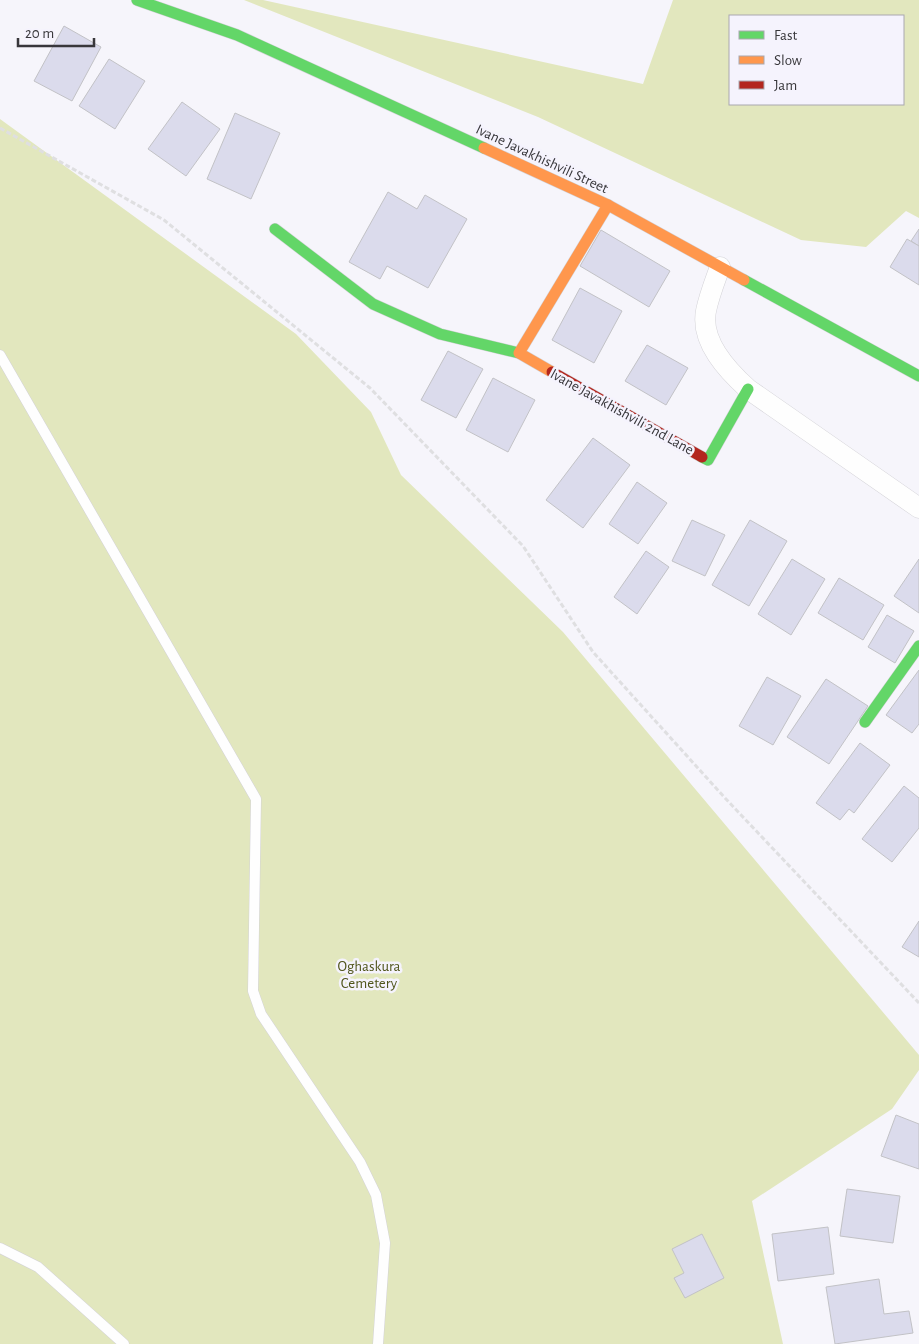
<svg xmlns="http://www.w3.org/2000/svg" width="919" height="1344" font-family="'Alegreya Sans',sans-serif">
<style>
.green{fill:#e2e7be;fill-rule:evenodd}
.building{fill:#dbdbec;stroke:#c2c2c6}
.lines{fill:none;stroke-linecap:round;stroke-linejoin:round}
.lane-casing{stroke:#d3d2d7;stroke-width:11}
.street-casing{stroke:#d3d2d7;stroke-width:21}
.fast-casing{stroke:#d3d2d7;stroke-width:12}
.slow-casing{stroke:#d3d2d7;stroke-width:12}
.jam-casing{stroke:#d3d2d7;stroke-width:12}
.path{stroke:#dfdfe1;stroke-width:3;stroke-dasharray:5 2.5;stroke-linecap:butt}
.lane{stroke:#fefefe;stroke-width:10}
.street{stroke:#fefefe;stroke-width:20}
.fast{stroke:#63d668;stroke-width:11}
.slow{stroke:#ff974d;stroke-width:11}
.jam{stroke:#b3261e;stroke-width:11}
.labels{text-anchor:middle;dominant-baseline:central;stroke-width:5;stroke-linejoin:round;paint-order:stroke}
.street-label{font-size:15px;fill:#38373b;stroke:#f5f3fd}
.park-label{font-size:15px;fill:#50551b;stroke:#f5f3fd}
</style>
<rect width="100%" height="100%" fill="#f6f5fb"/>
<!-- green -->
<g class="green">
<path d="M 244,0 L 263,0 L 643,84 L 673,0 L 919,0 L 919,218 L 906,211 L 866,247 L 801,240 L 538,117 ZM 903,16 L 903,104 L 730,104 L 730,16 Z"/>
<polygon points="0,119 296,334 371,412 401,475 563,632 919,1055 919,1070 892,1109 752,1201 783,1344 0,1344"/>
</g>
<!-- building -->
<g class="building">
<polygon points="64,26 101,47 72,101 34,81"/>
<polygon points="109,59 145,81 115,129 79,106"/>
<polygon points="182,102 220,129 186,176 148,149"/>
<polygon points="235,113 280,133 251,199 207,179"/>
<polygon points="388,192 417,209 425,195 467,219 428,288 387,266 380,279 349,262"/>
<polygon points="919,229 919,246 911,241"/>
<polygon points="601,230 670,271 649,307 580,266"/>
<polygon points="907,239 919,246 919,285 890,267"/>
<polygon points="580,288 622,311 594,363 552,340"/>
<polygon points="647,345 688,368 666,405 625,381"/>
<polygon points="448,351 483,369 456,418 421,400"/>
<polygon points="493,378 535,400 508,452 466,430"/>
<polygon points="593,438 630,465 583,528 546,500"/>
<polygon points="637,482 667,503 638,544 609,524"/>
<polygon points="692,520 725,535 705,576 672,561"/>
<polygon points="750,520 787,541 749,606 712,585"/>
<polygon points="646,551 669,567 637,614 614,597"/>
<polygon points="792,559 825,579 791,635 758,614"/>
<polygon points="919,559 919,613 894,596"/>
<polygon points="839,578 884,605 863,640 818,613"/>
<polygon points="887,615 914,631 895,663 868,647"/>
<polygon points="919,670 919,724 912,733 886,715"/>
<polygon points="767,677 801,696 773,745 739,726"/>
<polygon points="826,679 868,706 829,764 787,737"/>
<polygon points="860,743 890,765 854,813 849,809 840,820 816,803"/>
<polygon points="904,786 919,798 919,828 892,862 862,839"/>
<polygon points="919,921 919,957 902,947"/>
<polygon points="896,1115 919,1124 919,1169 881,1156"/>
<polygon points="847,1189 900,1196 893,1243 840,1236"/>
<polygon points="828,1227 834,1274 778,1281 772,1234"/>
<polygon points="702,1234 724,1278 685,1298 674,1278 684,1273 672,1249"/>
<polygon points="879,1279 884,1314 909,1311 913,1333 835,1344 826,1287"/>
</g>
<g class="lines">
<!-- lane casing -->
<g class="lane-casing">
<g id="lane">
<polyline points="0,355 256,799 253,991 261,1014 360,1162 376,1195 385,1243 378,1344"/>
<polyline points="0,1248 38,1267 124,1344"/>
</g>
</g>
<!-- street casing -->
<g class="street-casing">
<path id="street" d="M 720,267 C 715,281 709,296 706,311 C 700,342 728,371 748,389 L 919,508"/>
</g>
<!-- fast casing -->
<g class="fast-casing">
<g id="fast">
<polyline points="137,0 237,35 484,148"/>
<polyline points="275,229 373,304 440,334 519,353"/>
<polyline points="744,280 919,376"/>
<polyline points="702,457 708,460 748,389"/>
<polyline points="865,722 919,646"/>
</g>
</g>
<!-- slow casing -->
<g class="slow-casing">
<g id="slow">
<polyline points="484,148 608,205 744,280"/>
<polyline points="552,372 519,353 608,205"/>
</g>
</g>
<!-- jam casing -->
<g class="jam-casing">
<polyline id="jam" points="552,372 702,457"/>
</g>
<!-- path -->
<polyline class="path" points="0,128 164,220 370,388 523,546 593,652 725,798 919,1003"/>
<!-- lane -->
<use href="#lane" class="lane"/>
<!-- street -->
<use href="#street" class="street"/>
<!-- fast -->
<use href="#fast" class="fast"/>
<!-- slow -->
<use href="#slow" class="slow"/>
<!-- jam -->
<use href="#jam" class="jam"/>
</g>
<g class="labels">
<!-- street labels -->
<g class="street-label">
<text transform="translate(542 159) rotate(25)">Ivane Javakhishvili Street</text>
<text transform="translate(622 412) rotate(29)">Ivane Javakhishvili 2nd Lane</text>
</g>
<!-- park labels -->
<g class="park-label">
<text x="369" y="966">Oghaskura<tspan x="369" dy="17">Cemetery</tspan></text>
</g>
</g>
<!-- legend -->
<rect x="729" y="15" width="175" height="90" fill="#f5f3fd" stroke="#a9a8af"/>
<rect x="739" y="31" width="25" height="8" fill="#63d668" stroke="#a9a8af"/>
<text x="774" y="40" font-size="15" fill="#38373b">Fast</text>
<rect x="739" y="56" width="25" height="8" fill="#ff974d" stroke="#a9a8af"/>
<text x="774" y="65" font-size="15" fill="#38373b">Slow</text>
<rect x="739" y="81" width="25" height="8" fill="#b3261e" stroke="#a9a8af"/>
<text x="774" y="90" font-size="15" fill="#38373b">Jam</text>
<!-- scale -->
<path d="M18 38v8h76v-8" fill="none" stroke="#38373b" stroke-width="2.5"/>
<text x="25" y="38" font-size="15" fill="#38373b" stroke="#f5f3fd" stroke-width="4" paint-order="stroke">20 m</text>
</svg>
